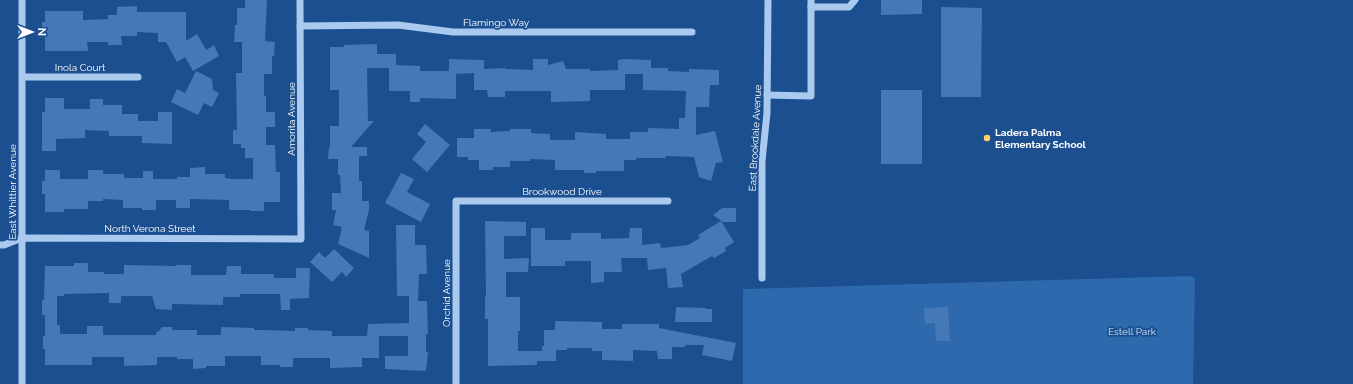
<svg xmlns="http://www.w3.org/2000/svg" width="1353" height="384" font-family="Raleway,sans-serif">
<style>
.green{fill:#2e69ad}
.building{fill:#4478b7}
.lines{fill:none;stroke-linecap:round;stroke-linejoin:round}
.minor{stroke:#a9c9ee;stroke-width:7}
.poi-dot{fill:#ffd166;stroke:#1b4f8f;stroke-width:1.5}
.labels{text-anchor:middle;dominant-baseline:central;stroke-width:3.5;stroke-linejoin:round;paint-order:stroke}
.street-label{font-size:10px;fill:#fff;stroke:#1b4f8f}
.poi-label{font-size:10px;font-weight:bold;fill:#fff;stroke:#1b4f8f;text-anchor:start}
.park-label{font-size:10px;fill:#cfe3fa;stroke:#1b4f8f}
</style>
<rect width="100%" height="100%" fill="#1b4f8f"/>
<!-- green -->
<polygon class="green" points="1189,276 1195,278 1193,384 743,384 743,289"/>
<!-- building -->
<g class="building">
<polygon points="245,0 267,0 265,41 275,42 274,56 272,56 272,74 264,74 264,96 266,96 266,112 275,112 275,127 266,127 266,145 275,145 276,172 280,172 280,202 264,202 264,211 250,211 250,210 229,210 229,200 190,199 190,208 176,208 176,200 156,200 156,210 142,210 142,208 123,208 123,200 103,199 103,201 88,201 88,209 64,209 64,212 45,212 45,194 42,194 42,181 45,181 45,170 60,170 60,179 88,179 88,170 103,170 103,174 124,174 124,178 143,178 143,171 153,171 153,179 177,179 177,177 190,177 190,168 205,167 205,174 225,174 225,178 232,179 253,179 253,158 245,158 245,148 241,148 241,144 233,144 233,130 237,130 236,73 242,73 242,42 234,42 235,25 237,25 237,8 245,8"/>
<polygon points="881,0 922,0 922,14 881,15"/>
<polygon points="137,6 137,12 186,12 186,41 197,34 206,50 214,45 219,56 193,71 185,57 177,62 166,42 158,42 158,33 137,32 137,36 121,36 122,45 108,45 108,42 87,42 88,51 45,51 45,35 42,35 42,22 45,22 45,11 83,11 83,20 108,19 108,15 117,15 117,7"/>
<polygon points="941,7 982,8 981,97 941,97"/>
<polygon points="377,44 377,54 396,54 396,65 420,66 420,71 449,71 449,59 484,60 484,69 505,68 505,69 533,70 533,59 548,59 548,65 563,61 566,69 590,69 590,71 618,70 618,60 624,59 651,60 651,68 668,68 668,71 689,72 689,69 719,70 719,85 710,85 709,107 696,107 696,135 715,131 723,162 716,163 711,181 699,177 694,157 666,156 666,158 636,158 636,160 624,160 624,171 596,171 596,173 584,173 584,170 555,170 555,160 530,159 530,161 510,161 510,167 493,167 493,170 479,170 479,160 468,160 468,157 457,157 457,138 474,138 474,129 491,129 491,132 510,131 510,129 531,129 531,133 550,134 550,140 575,140 575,132 606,134 606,139 630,139 630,132 648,132 648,128 679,129 679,118 685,118 686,91 643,90 643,74 625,74 625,90 590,90 590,101 551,102 551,91 505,91 505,97 488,97 487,90 474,90 474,73 456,74 456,99 420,98 420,102 410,102 410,91 389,91 389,68 367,68 368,121 374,121 351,147 367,147 367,156 359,156 359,181 362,181 362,201 369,201 369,210 364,230 369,231 369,258 338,244 342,227 333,225 336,210 332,210 332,193 341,193 340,175 338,175 338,159 328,159 329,147 330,147 330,126 339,126 339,90 330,90 330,47 344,47 344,45"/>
<polygon points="196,71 212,79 213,90 219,93 212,107 204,103 198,115 171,102 177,89 185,93"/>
<rect x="881" y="90" width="41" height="74"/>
<polygon points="45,98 64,98 64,109 90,109 90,99 103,99 103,105 122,105 122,114 138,114 138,121 158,121 158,112 172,112 172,144 142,143 142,136 109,136 109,131 85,130 85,138 56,139 56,151 42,151 42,112 45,112"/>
<polygon points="425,124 450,145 427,172 412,159 426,142 417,134"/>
<polygon points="401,173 414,179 407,192 430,204 421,222 385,203"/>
<polygon points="722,208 736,208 736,222 723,222 713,215"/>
<polygon points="485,221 526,222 526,236 504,236 504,259 529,258 528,272 506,272 506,297 520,297 520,331 518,331 518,351 542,351 542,346 544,346 544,330 555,330 555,321 602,322 602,329 622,329 622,324 659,324 659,328 736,343 732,361 702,355 704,345 685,345 685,347 672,347 672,359 658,359 657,351 633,350 633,361 602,360 602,351 592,351 592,348 567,348 567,350 556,350 556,361 537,361 537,365 488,366 488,319 485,319 485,296 486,296"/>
<polygon points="721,221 734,242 725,248 726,251 714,258 712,256 681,274 683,287 668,288 666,268 648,270 647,258 621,258 622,272 604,272 604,282 591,283 591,261 565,261 565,266 531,266 531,228 545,228 545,240 571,240 571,233 601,233 601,239 629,238 630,228 642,228 642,245 660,243 661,248 688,245 700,238 698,235"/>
<polygon points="396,225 415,225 415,245 426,245 427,274 419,274 418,301 427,301 428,334 426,334 426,352 428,352 426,371 385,369 385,356 408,356 408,336 379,336 379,358 362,358 362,367 330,368 330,358 293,358 293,367 280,367 280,365 261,365 261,356 225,356 225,366 206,366 206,368 193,369 193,359 177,359 177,357 157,357 157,365 124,366 124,357 92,357 92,365 45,365 45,349 43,349 43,336 45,336 45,315 42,315 42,300 44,300 45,266 74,266 74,263 88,263 88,272 104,272 104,274 124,274 124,265 176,266 176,265 191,265 191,275 226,275 227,266 241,266 241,274 274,274 274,278 296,278 296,268 310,268 309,298 290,299 290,310 281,310 280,294 240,294 240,297 223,297 223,305 172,304 172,310 156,309 152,296 121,296 121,303 109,303 109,293 64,294 64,296 57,296 57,325 60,325 60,334 87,334 87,326 103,326 103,335 156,335 156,332 159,331 162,327 172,327 172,330 197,330 197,335 221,335 221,327 254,328 254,330 263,330 295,331 295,328 308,328 308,330 332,331 332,336 367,336 368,324 409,323 409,296 397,296"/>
<polygon points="334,249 354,268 346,277 342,272 332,282 310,262 319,252 325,258"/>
<polygon points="676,307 706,308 706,309 712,309 712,322 675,322"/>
<polygon points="948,307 950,341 936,341 935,323 925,324 924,308"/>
</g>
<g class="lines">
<!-- minor -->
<g class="minor">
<polyline points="811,7 849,7 855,0"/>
<polyline points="300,26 398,25 453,32 692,32"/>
<polyline points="23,77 138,77"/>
<polyline points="767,95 811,96 811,0"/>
<polyline points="0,245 4,245 22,238 301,239 300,0"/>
<polyline points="762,278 762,161 767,113 768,0"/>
<polyline points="22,384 22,0"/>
<polyline points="456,384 456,201 668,201"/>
</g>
</g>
<!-- markers -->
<circle class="poi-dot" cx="987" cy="138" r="4"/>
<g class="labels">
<!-- street labels -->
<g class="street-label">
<text x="496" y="22">Flamingo Way</text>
<text x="80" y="67">Inola Court</text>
<text transform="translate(291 119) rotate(-90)">Amorita Avenue</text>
<text transform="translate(755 138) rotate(-87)">East Brookdale Avenue</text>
<text x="562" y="191">Brookwood Drive</text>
<text transform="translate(12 192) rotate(-90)">East Whittier Avenue</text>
<text x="150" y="228">North Verona Street</text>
<text transform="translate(446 293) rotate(-90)">Orchid Avenue</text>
</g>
<!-- poi labels -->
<g class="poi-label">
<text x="995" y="132">Ladera Palma<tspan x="995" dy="12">Elementary School</tspan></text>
</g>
<!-- park labels -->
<g class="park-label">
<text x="1132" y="331">Estell Park</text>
</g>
</g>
<!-- north arrow -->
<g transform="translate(32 32) rotate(90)" stroke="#1b4f8f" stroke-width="3" paint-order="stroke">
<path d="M0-3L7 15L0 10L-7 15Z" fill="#ffffff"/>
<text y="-6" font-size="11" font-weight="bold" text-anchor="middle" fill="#ffffff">N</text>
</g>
</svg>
